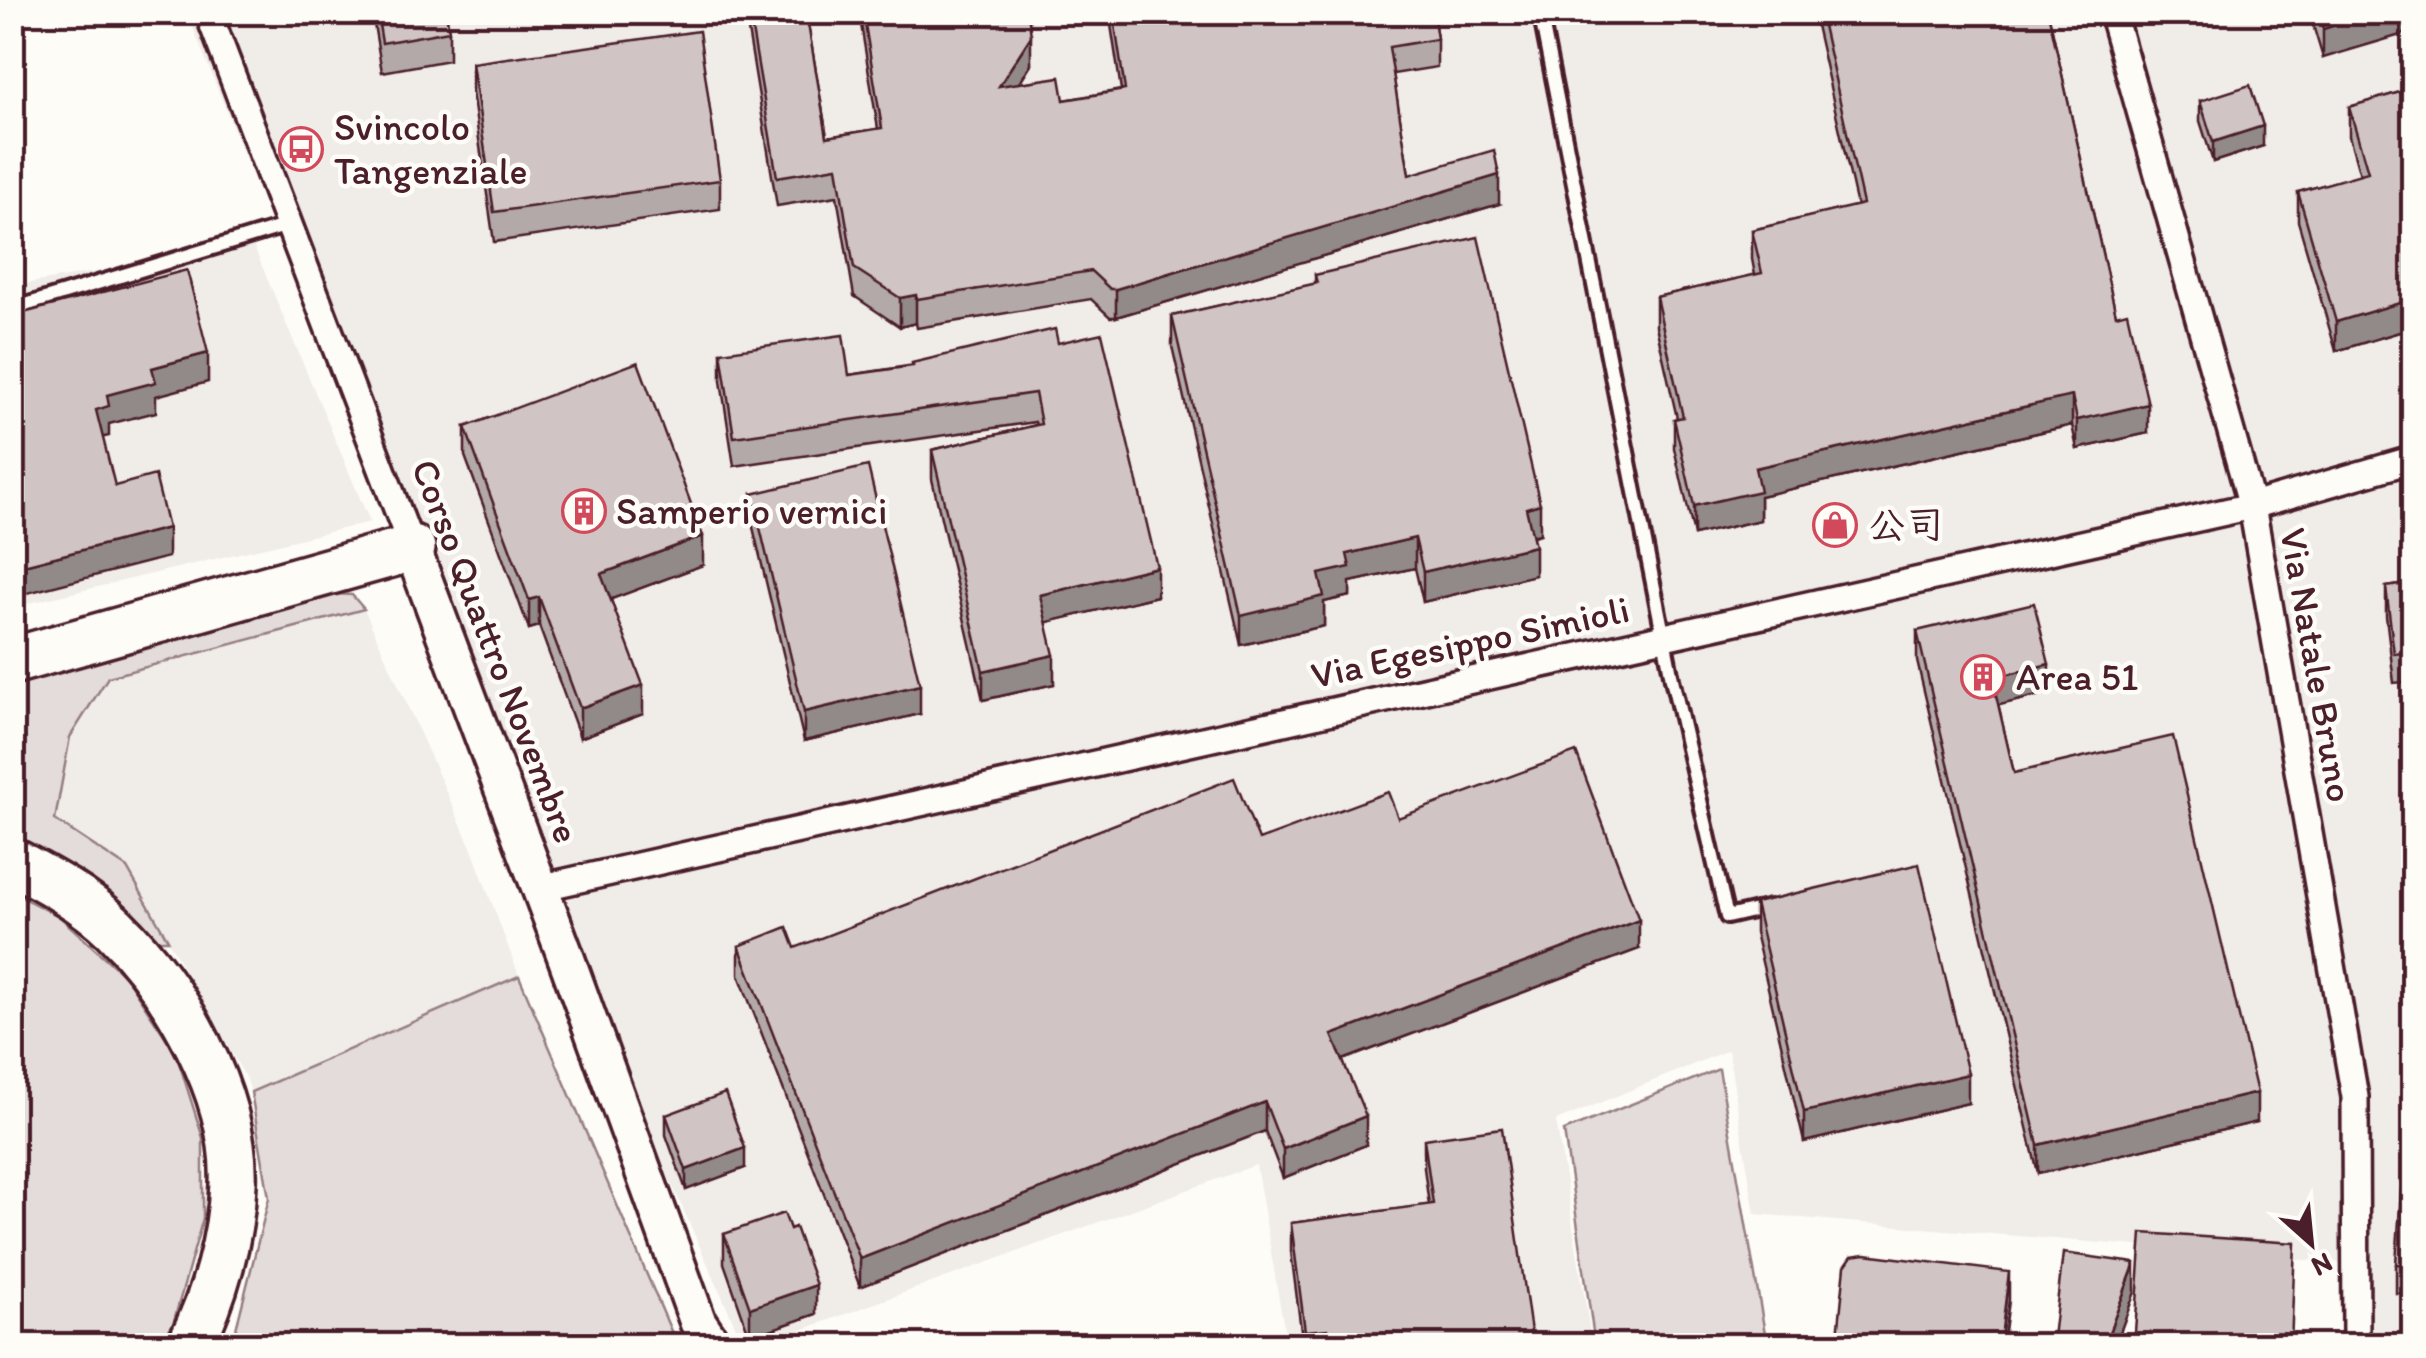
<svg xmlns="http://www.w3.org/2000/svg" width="2426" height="1358" font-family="Itim,'LXGW WenKai TC',sans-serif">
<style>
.built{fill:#f0ece8}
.green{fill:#e3dcda;stroke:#967e82;stroke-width:2.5}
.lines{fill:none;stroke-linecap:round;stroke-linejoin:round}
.service-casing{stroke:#4a1f2b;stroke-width:20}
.minor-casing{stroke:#4a1f2b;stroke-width:32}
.secondary-casing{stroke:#4a1f2b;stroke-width:42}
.motorway-casing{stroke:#4a1f2b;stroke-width:52}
.service{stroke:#fdfcf7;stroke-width:12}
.minor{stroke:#fdfcf7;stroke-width:25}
.secondary{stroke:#fdfcf7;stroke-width:35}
.motorway{stroke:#fdfcf7;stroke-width:45}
.wall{fill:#b3a9a9;stroke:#4a1f2b;stroke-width:2.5}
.shaded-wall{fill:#928a89;stroke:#4a1f2b;stroke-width:2.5}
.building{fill:#d0c5c4;stroke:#4a1f2b;stroke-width:2.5}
.labels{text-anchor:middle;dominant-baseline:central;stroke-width:9;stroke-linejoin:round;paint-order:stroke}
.poi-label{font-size:38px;fill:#4a1f2b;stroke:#fdfcf7;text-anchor:start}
.street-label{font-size:38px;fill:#4a1f2b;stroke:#fdfcf7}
</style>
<rect width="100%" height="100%" fill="#fdfcf7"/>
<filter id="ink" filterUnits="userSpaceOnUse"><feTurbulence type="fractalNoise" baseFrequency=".01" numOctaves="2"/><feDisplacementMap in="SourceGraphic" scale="20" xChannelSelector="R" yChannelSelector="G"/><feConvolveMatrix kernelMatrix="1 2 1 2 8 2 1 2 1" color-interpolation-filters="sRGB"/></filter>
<g filter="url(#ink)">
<!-- built -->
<g class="built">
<polygon points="187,13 2413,13 2413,1345 2372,1345 2354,1264 1755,1214 1728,1050 1556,1121 1592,1345 1287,1345 1256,1165 760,1345 744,1345 539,888"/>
<polygon points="253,245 370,522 13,607 13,286"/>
<polygon points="364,609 471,847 519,976 251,1092 247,1080 127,868 55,821 70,737 107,677"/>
</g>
<!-- green -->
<g class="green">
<polygon points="334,594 352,595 364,609 108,677 70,737 55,820 127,868 168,940 153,940 13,845 12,676"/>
<polygon points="13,893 60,917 125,976 176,1053 203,1138 203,1218 173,1324 158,1345 13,1345"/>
<polygon points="519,976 677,1345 232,1345 269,1198 251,1092"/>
<polygon points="1719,1069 1767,1345 1595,1345 1564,1131"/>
</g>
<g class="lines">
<!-- service casing -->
<g class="service-casing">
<g id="service">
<polyline points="1540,12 1672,679 1727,917 1770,907"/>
<polyline points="12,309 288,225"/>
</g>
</g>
<!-- minor casing -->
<g class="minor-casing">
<g id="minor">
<polyline points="208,12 412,548"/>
<polyline points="2112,12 2252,506 2355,1097 2356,1346"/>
<polyline points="539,888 2252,506 2414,459"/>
</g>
</g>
<!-- secondary casing -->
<g class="secondary-casing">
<polyline id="secondary" points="412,548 564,952 698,1322 714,1346"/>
</g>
<!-- motorway casing -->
<g class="motorway-casing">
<g id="motorway">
<polyline points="12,661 412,548"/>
<path d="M 12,861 C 48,880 85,900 114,928 C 176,989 237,1095 233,1184 C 231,1239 214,1297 190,1346"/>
</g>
</g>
<!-- service -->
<use href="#service" class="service"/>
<!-- minor -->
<use href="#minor" class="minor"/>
<!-- secondary -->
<use href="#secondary" class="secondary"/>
<!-- motorway -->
<use href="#motorway" class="motorway"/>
</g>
<!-- wall -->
<g class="wall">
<polygon points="372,12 446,12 449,31 449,60 382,72"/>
<polygon points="745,12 806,12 827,137 878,129 859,12 1028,12 1031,64 1019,83 1064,100 1121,90 1109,12 1433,12 1437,39 1437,67 1393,74 1409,175 1499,204 1116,317 1110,317 1091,299 917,328 916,323 900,327 854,296 837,196 777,206"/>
<polygon points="1813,12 2048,12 2116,315 2148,433 2077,449 2072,425 1760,496 1760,520 1694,535 1674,448 1674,419 1677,418 1656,326 1656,297 1755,275 1752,259 1752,230 1857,206"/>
<polygon points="2309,12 2414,12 2323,58"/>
<polygon points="472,63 720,180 720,209 494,242 472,92"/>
<polygon points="2414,88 2414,356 2406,330 2336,351 2298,221 2298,192 2360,175 2349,136 2349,107"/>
<polygon points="2200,101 2263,146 2213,162 2200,121"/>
<polygon points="1315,275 1540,534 1533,536 1535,575 1423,602 1415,568 1350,582 1350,596 1324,602 1324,626 1241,645 1172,346 1172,316 1315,284"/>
<polygon points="1058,343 1157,596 1046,622 1054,684 983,700 932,479 932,450 1036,425 1035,422 734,466 721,381 721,352 849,375"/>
<polygon points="465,427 703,565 611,599 643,714 580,738 539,626 529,629 465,456"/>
<polygon points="752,494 920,714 804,741 752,523"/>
<polygon points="2414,583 2414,681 2394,683 2386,616 2386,587"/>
<polygon points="1917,631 2049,693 1998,705 2014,773 2257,1122 2038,1174 1917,661"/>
<polygon points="1398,818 1639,949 1343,1060 1366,1145 1283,1178 1265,1131 860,1287 739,975 739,946 795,948 1259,840"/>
<polygon points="1755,903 1968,1103 1804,1142 1755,932"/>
<polygon points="666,1115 745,1168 686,1190 666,1135"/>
<polygon points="2414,1132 2414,1294 2396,1293 2396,1264"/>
<polygon points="1424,1139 1533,1346 1303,1346 1291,1252 1291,1223 1429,1205 1424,1168"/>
<polygon points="790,1229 816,1314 750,1337 724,1263 724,1234"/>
</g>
<!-- shaded-wall -->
<g class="shaded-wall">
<polygon points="2377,12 2414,12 2414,31 2323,58 2323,29"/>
<polygon points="1031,36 1031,64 999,115 999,86"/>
<polygon points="2263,126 2263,146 2213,162 2213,142"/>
<polygon points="1499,175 1499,204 1116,317 1116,289"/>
<polygon points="916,295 916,323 900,327 900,298"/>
<polygon points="2406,301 2406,330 2336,351 2336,322"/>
<polygon points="208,353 208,382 156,396 156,412 109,424 109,436 96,439 96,410 107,395 152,368"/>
<polygon points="2072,396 2072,425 1760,496 1760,520 1694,535 1694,506 1755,468"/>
<polygon points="2148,404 2148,433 2077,449 2077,420"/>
<polygon points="1540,504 1540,534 1526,537 1526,508"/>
<polygon points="168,528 168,557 12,597 12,568"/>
<polygon points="703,536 703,565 601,603 601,574"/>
<polygon points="1415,538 1415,568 1350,582 1350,596 1324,602 1324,626 1241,645 1241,616 1319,574 1347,554"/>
<polygon points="1535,546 1535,575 1423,602 1423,572"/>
<polygon points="1157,567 1157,596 1040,624 1040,595"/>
<polygon points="539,597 539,626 529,629 529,600"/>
<polygon points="1054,655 1054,684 983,700 983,671"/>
<polygon points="2049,664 2049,693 1992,707 1992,678"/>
<polygon points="643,685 643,714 580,738 580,708"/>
<polygon points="920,685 920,714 804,741 804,712"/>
<polygon points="1639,920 1639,949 1332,1064 1332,1035"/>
<polygon points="1968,1074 1968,1103 1804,1142 1804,1112"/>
<polygon points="2257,1093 2257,1122 2038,1174 2038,1145"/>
<polygon points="1265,1102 1265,1131 860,1287 860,1259"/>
<polygon points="1366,1116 1366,1145 1283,1178 1283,1149"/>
<polygon points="745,1148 745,1168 686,1190 686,1170"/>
<polygon points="2135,1263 2135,1292 2115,1346 2104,1346"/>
<polygon points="2009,1272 2009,1301 2003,1346 2000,1346"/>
<polygon points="816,1285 816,1314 750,1337 750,1308"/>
</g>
<!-- building -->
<g class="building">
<polygon points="377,12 446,12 449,31 382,43"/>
<polygon points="749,12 806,12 827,137 882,128 863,12 1028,12 1031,36 999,86 1060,77 1064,100 1125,90 1113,12 1433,12 1437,39 1389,47 1409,175 1494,150 1499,175 1116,289 1110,289 1091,271 917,299 916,295 900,298 854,268 837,167 777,177"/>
<polygon points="1820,12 2048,12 2116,315 2127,312 2148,404 2077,420 2072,396 1755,468 1760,491 1694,506 1674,419 1683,417 1656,297 1762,273 1752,230 1863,204"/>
<polygon points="2318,12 2377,12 2323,29"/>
<polygon points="699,31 720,180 494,212 472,63"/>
<polygon points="2250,85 2263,126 2213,142 2200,101"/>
<polygon points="2414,88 2414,327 2406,301 2336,322 2298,192 2368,172 2349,107"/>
<polygon points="1478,237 1540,504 1526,508 1535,546 1423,572 1415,538 1347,554 1350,567 1319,574 1324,596 1241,616 1172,316 1317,283 1315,275"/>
<polygon points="187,270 208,353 152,368 156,382 107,395 109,406 96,410 115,486 155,475 168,528 12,568 12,316"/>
<polygon points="1055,329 1058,343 1102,333 1157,567 1040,595 1054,655 983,671 932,450 1041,424 1035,393 734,437 721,352 843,335 849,375 913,366 912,363"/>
<polygon points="638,362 703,536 601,574 643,685 580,708 539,597 529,600 465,427"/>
<polygon points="868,466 920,685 804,712 752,494"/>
<polygon points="2414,583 2414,652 2394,654 2386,587"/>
<polygon points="2034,603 2049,664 1992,678 2014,773 2173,736 2257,1093 2038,1145 1917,631"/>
<polygon points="1576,752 1639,920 1332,1035 1366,1116 1283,1149 1265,1102 860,1259 739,946 787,927 795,948 1234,778 1259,840 1388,792 1398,818"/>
<polygon points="1919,864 1968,1074 1804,1112 1755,903"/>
<polygon points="725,1093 745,1148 686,1170 666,1115"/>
<polygon points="1502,1128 1533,1346 1331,1346 1328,1329 1305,1331 1291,1223 1433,1204 1424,1139"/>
<polygon points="2405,1131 2414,1132 2414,1265 2396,1264"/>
<polygon points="784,1213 790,1229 795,1227 816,1285 750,1308 724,1234"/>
<polygon points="2142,1233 2295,1243 2291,1346 2134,1346"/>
<polygon points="2063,1253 2135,1263 2104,1346 2052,1346"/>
<polygon points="1865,1254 2009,1272 2000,1346 1837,1346 1845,1266 1852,1256"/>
</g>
</g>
<!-- icons -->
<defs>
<g id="bus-ring" transform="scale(2.25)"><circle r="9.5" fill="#fdfcf7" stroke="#d1495b" stroke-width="1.5"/><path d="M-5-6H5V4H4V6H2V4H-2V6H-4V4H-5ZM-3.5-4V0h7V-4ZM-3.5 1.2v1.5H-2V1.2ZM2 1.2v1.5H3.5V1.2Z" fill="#d1495b"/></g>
<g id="building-ring" transform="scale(2.25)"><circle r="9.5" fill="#fdfcf7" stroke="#d1495b" stroke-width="1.5"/><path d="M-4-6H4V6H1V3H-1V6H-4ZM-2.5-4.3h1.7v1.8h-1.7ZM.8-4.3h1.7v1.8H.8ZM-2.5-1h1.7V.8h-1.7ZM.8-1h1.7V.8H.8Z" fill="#d1495b"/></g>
<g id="shop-ring" transform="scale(2.25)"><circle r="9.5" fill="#fdfcf7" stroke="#d1495b" stroke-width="1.5"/><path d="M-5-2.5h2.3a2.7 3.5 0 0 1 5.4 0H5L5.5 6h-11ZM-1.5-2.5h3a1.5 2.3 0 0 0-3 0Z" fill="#d1495b"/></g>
</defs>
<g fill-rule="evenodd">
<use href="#bus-ring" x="301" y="149"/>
<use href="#building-ring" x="584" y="511"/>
<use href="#shop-ring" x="1835" y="525"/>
<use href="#building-ring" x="1983" y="677"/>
</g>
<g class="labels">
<!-- poi labels -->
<g class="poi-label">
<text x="334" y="127">Svincolo<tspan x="334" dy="44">Tangenziale</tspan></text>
<text x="616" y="511">Samperio vernici</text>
<text x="1868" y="525">公司</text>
<text x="2016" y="677">Area 51</text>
</g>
<!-- street labels -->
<g class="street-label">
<text transform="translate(1470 642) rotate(-12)">Via Egesippo Simioli</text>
<text transform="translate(496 651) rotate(69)">Corso Quattro Novembre</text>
<text transform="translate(2317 665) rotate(80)">Via Natale Bruno</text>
</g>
</g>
<!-- margin -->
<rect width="2426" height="1358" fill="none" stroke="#fdfcf7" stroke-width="50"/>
<rect x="25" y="25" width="2376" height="1308" fill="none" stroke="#4a1f2b" stroke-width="4" filter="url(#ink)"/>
<!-- north arrow -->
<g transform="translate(2311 1243) rotate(153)" stroke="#fdfcf7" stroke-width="8" paint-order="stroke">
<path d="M0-8L18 38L0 25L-18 38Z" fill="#4a1f2b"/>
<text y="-15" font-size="28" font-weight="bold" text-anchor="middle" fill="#4a1f2b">N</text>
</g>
</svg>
